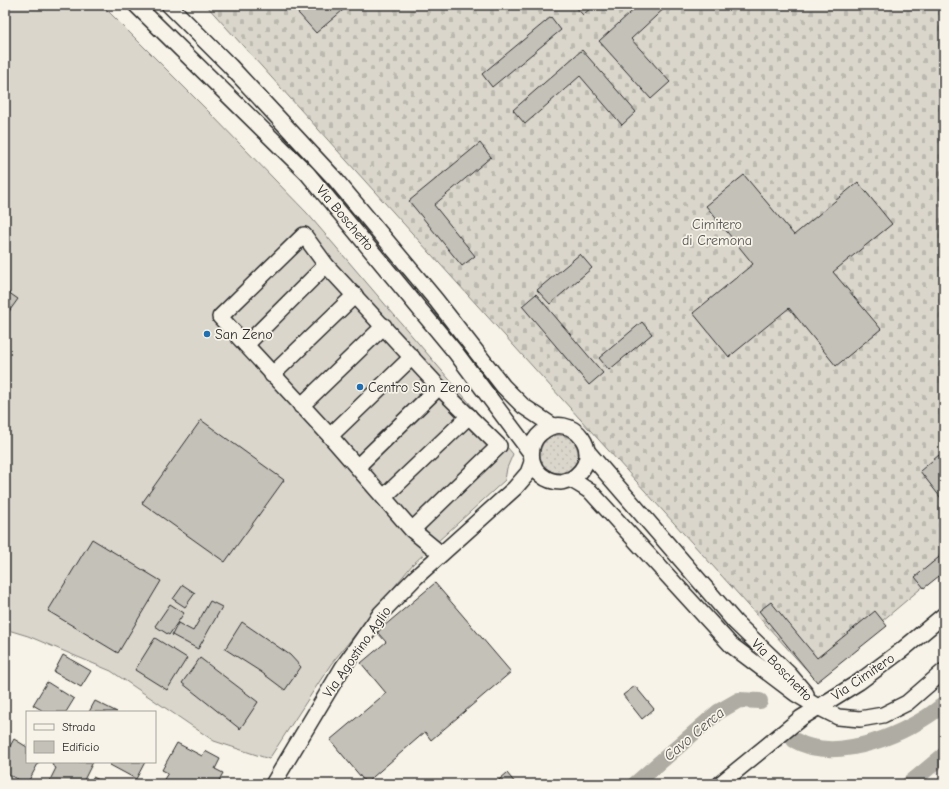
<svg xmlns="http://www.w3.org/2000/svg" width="949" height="789" font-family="'Comic Neue',sans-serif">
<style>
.grass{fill:url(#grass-dots);stroke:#82807c}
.cemetery{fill:url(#cemetery-stones);stroke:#82807c}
.pitch{fill:#dad6cc;stroke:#82807c}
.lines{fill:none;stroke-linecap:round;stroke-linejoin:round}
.canal{stroke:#afaca4;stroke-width:16}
.building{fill:#c4c1b9;stroke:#2b2b2b}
.minor-casing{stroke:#2b2b2b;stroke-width:18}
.minor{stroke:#f7f3e8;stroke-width:15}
.poi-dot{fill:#1f6fb2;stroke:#f7f3e8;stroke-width:1.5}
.labels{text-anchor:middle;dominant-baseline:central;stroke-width:3.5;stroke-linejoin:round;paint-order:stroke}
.street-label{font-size:14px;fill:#2b2b2b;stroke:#f7f3e8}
.park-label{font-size:14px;fill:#575653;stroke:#f7f3e8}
.poi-label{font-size:14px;fill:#2b2b2b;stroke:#f7f3e8;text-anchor:start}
.water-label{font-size:15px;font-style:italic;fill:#53524f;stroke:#f7f3e8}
</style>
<defs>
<pattern id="grass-dots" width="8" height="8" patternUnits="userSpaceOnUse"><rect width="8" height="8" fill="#dad6cc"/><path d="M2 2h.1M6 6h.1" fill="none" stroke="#bbb8af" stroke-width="1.8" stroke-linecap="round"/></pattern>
<pattern id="cemetery-stones" width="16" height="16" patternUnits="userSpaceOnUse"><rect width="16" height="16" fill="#dad6cc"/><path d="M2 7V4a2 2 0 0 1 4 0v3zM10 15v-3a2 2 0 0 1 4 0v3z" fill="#bbb8af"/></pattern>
</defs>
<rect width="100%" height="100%" fill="#f7f3e8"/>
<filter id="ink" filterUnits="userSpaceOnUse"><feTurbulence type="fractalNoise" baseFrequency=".025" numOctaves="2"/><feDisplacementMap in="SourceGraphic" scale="8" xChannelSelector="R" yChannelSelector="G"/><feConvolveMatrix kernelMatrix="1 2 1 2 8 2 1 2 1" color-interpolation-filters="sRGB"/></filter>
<g filter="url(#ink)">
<!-- grass -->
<circle class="grass" cx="559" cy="454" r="19"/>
<!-- cemetery -->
<polygon class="cemetery" points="206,5 944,5 944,569 814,678"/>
<!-- pitch -->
<polygon class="pitch" points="5,5 102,5 210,113 307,213 513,454 507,468 505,480 413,564 331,664 269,759 214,741 111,671 28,636 5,629"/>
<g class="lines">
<!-- canal -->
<g class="canal">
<path d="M 794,740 C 837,765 910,733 944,704"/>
<polyline points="635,784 718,712 739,700 760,701"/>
<polyline points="909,784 944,755"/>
</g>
</g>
<!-- building -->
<g class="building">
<polygon points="291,5 349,5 316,33"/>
<polygon points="574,5 594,5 583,15"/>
<polygon points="639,5 668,5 631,39 670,82 651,99 599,41"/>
<polygon points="551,17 561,30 492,87 482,74"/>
<polygon points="582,50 636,112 622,125 580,76 525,124 513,110"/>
<polygon points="480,143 491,157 434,205 475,256 462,266 409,201"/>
<polygon points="744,175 794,235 858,182 892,224 833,272 881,329 836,366 789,308 729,357 693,313 753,264 706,206"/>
<polygon points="580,254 592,268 550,304 537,290"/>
<polygon points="5,290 18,299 5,317"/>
<polygon points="536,294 603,373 589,385 522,306"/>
<polygon points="642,322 652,334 609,370 599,358"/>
<polygon points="201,420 284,480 225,562 142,503"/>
<polygon points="939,455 944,461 944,502 920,471"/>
<polygon points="92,539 161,581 118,653 48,611"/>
<polygon points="944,553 944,572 924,588 915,577"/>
<polygon points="435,583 511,672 431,740 425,732 366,783 330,740 386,693 361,663 386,642 377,632"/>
<polygon points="183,585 195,593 185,607 173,599"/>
<polygon points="210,601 222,607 198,649 172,635 178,623 193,631"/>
<polygon points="771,602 817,658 875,611 887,626 817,682 759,611"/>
<polygon points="170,604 184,613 169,635 155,626"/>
<polygon points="242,622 290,655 301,667 285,690 261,672 225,649"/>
<polygon points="155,638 187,658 167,690 135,670"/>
<polygon points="63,655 91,671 81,687 54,672"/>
<polygon points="200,658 258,702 240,729 182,683"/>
<polygon points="47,682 74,699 66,712 45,712 33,705"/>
<polygon points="635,686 654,709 642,719 623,695"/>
<polygon points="95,701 117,712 89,712"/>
<polygon points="14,739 27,747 27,762 39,762 27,784 5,773 5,755"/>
<polygon points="177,743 202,756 205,751 220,759 215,769 223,773 217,784 161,784 168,773 162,770"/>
<polygon points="53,762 93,762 82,784 48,784 56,768 52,765"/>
<polygon points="112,762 145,762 136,779 110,765"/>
<polygon points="507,773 516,784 494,784"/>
<polygon points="93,777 108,784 89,784"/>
</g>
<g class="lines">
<!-- minor casing -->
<g class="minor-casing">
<g id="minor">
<polyline points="136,5 307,173 456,353 531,453"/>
<polyline points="169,5 230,66 335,179 436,300 503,386 523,406 553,426"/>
<polyline points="246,345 326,265"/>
<polyline points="272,375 355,295"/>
<polyline points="301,406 384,326"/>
<polyline points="330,436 412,357"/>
<polyline points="587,451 735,622 790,675 806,694"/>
<polyline points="357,467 439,387"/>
<path d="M 570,480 C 610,456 571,407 541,433 C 536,437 533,442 532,448 C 530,458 533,469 541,475 C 547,480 554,482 561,482 C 564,482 567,479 570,480 C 576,481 585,489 591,492 L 731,645 L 796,694 L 818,707 L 838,717 L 860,719 L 883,715 L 907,703 L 944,671"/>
<polyline points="384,497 469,416"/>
<polyline points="412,530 499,446 439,387 326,265 304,235 220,317 330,436 412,530 441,554"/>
<polyline points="273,784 343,667 381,613 416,577 515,488 528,473 532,462"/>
<polyline points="720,784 801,718 859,682 902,650 944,615"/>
</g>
</g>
<!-- minor -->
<use href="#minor" class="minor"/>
</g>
</g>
<!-- markers -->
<g class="poi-dot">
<circle cx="207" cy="334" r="4"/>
<circle cx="360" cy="387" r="4"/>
</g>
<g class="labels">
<!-- street labels -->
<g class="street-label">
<text transform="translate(345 218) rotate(50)">Via Boschetto</text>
<text transform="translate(357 652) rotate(-55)">Via Agostino Aglio</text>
<text transform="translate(782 670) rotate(46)">Via Boschetto</text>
<text transform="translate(863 677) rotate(-34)">Via Cimitero</text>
</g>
<!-- park labels -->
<g class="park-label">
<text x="717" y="224">Cimitero<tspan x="717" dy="16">di Cremona</tspan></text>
</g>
<!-- poi labels -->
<g class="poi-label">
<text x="215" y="334">San Zeno</text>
<text x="368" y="387">Centro San Zeno</text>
</g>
<!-- water labels -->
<g class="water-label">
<text transform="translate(694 734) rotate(-40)">Cavo Cerca</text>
</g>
</g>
<!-- margin -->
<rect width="949" height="789" fill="none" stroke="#f7f3e8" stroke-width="20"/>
<rect x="10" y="10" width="929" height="769" fill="none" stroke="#2b2b2b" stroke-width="1.5" filter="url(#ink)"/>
<!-- legend -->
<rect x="26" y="711" width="130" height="52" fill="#f7f3e8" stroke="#a5a39c"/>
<rect x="34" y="724" width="20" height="6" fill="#f7f3e8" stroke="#a5a39c"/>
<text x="62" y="731" font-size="12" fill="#2b2b2b">Strada</text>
<rect x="34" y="741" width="20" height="12" fill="#c4c1b9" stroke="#a5a39c"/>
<text x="62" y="751" font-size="12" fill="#2b2b2b">Edificio</text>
</svg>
